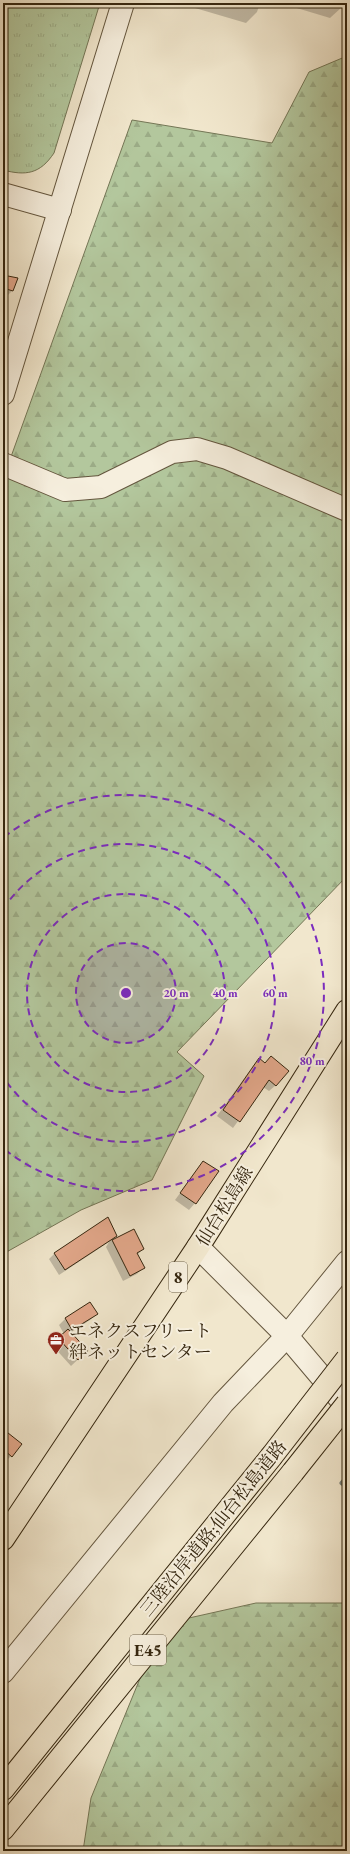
<svg xmlns="http://www.w3.org/2000/svg" width="350" height="1854" font-family="'EB Garamond','Noto Serif JP',serif">
<style>
.grass{fill:url(#grass-tufts);stroke:#747656}
.forest{fill:url(#forest-firs);stroke:#747656}
.shadow{fill:#0003}
.lines{fill:none;stroke-linecap:round;stroke-linejoin:round}
.stream{stroke:#76807b;stroke-width:5}
.building{fill:#e3a88b;stroke:#35260f}
.minor-casing{stroke:#64563e;stroke-width:24}
.major-casing{stroke:#35260f;stroke-width:24}
.highway-casing{stroke:#35260f;stroke-width:24}
.minor{stroke:#f6efde;stroke-width:22}
.major{stroke:#f1e7cd;stroke-width:22}
.highway{stroke:#f1e7cd;stroke-width:22}
.highway-bridge-casing{stroke:#35260f;stroke-width:24;stroke-linecap:butt}
.highway-bridge{stroke:#f1e7cd;stroke-width:22}
.ring{fill:none;stroke:#7b2cbf;stroke-width:2;stroke-dasharray:7 5}
.labels{text-anchor:middle;dominant-baseline:central;stroke-width:4;stroke-linejoin:round;paint-order:stroke}
.shield{fill:#f6efde;stroke:#6f624d;stroke-width:1}
.shield-label{font-size:17px;font-weight:bold;fill:#35260f}
.street-label{font-size:18px;fill:#35260f;stroke:#f6efde}
.poi-label{font-size:18px;fill:#35260f;stroke:#f6efde;text-anchor:start}
.centre{fill:#7b2cbf;stroke:#f6efde;stroke-width:2}
.ring-label{font-size:12px;text-anchor:middle;font-weight:bold;fill:#7b2cbf;stroke:#f6efde;stroke-width:4;stroke-linejoin:round;paint-order:stroke}
</style>
<defs>
<pattern id="grass-tufts" width="24" height="20" patternUnits="userSpaceOnUse"><rect width="24" height="20" fill="#b3c79d"/><path d="M3 7l-1-3M5 7V3M7 7l1-3M15 17l-1-3M17 17v-4M19 17l1-3" fill="none" stroke="#9bab86"/></pattern>
<pattern id="forest-firs" width="22" height="20" patternUnits="userSpaceOnUse"><rect width="22" height="20" fill="#b3c79d"/><path d="M5 1l3.5 6h-7zM16 11l3.5 6h-7z" fill="#9bab86"/></pattern>
</defs>
<rect width="100%" height="100%" fill="#f1e7cd"/>
<filter id="stains"><feTurbulence type="fractalNoise" baseFrequency=".005" numOctaves="4"/><feColorMatrix values="0 0 0 0 .2 0 0 0 0 .09 0 0 0 0 .02 0 0 0 .5 -.17"/></filter>
<radialGradient id="worn" r=".72"><stop offset=".6" stop-color="#630" stop-opacity="0"/><stop offset="1" stop-color="#630" stop-opacity=".3"/></radialGradient>
<!-- grass -->
<path class="grass" d="M 3,3 L 100,3 L 54,153 C 40,174 26,176 3,170 Z"/>
<!-- forest -->
<g class="forest">
<polygon points="347,56 347,876 177,1052 204,1076 152,1180 81,1210 3,1254 3,479 132,120 272,143 309,72"/>
<polygon points="256,1603 347,1603 347,1851 83,1851 91,1798 148,1659 189,1618"/>
</g>
<!-- shadow -->
<g class="shadow">
<polygon points="196,3 260,3 257,12 246,23 195,8"/>
<polygon points="280,3 343,3 342,7 330,18"/>
<polygon points="3,276 12,291 6,297 3,296"/>
<polygon points="259,1059 276,1085 269,1091 263,1087 233,1128 217,1116 253,1066"/>
<polygon points="203,1162 195,1203 189,1210 175,1200"/>
<polygon points="134,1230 143,1249 137,1255 143,1268 137,1274 123,1281 106,1247 109,1242 59,1275 49,1259 54,1254 116,1235 111,1241"/>
<polygon points="97,1314 90,1320 70,1333 87,1351 71,1366 52,1345 64,1334 59,1325 66,1318"/>
<polygon points="3,1430 11,1456 5,1462 3,1461"/>
</g>
<g class="lines">
<!-- stream -->
<polyline class="stream" points="342,1483 347,1478"/>
</g>
<!-- building -->
<g class="building">
<polygon points="3,275 18,278 13,291 3,288"/>
<polygon points="271,1056 289,1071 276,1086 269,1080 240,1122 223,1110 259,1058 265,1063"/>
<polygon points="203,1161 219,1171 196,1204 180,1193"/>
<polygon points="108,1217 117,1236 65,1270 54,1253"/>
<polygon points="134,1229 144,1249 137,1253 145,1268 130,1276 112,1240"/>
<polygon points="90,1302 98,1314 72,1330 65,1318"/>
<polygon points="68,1329 88,1351 78,1360 58,1338"/>
<polygon points="3,1429 22,1444 12,1457 3,1449"/>
</g>
<g class="lines">
<!-- minor casing -->
<g class="minor-casing">
<g id="minor">
<polyline points="3,194 60,210"/>
<polyline points="3,394 123,3"/>
<polyline points="3,464 65,490 101,487 172,452 197,449 227,458 347,510"/>
<polyline points="198,1247 287,1336 347,1407"/>
<polyline points="3,1672 223,1403 287,1336 347,1262"/>
</g>
</g>
<!-- major casing -->
<g class="major-casing">
<polyline id="major" points="3,1539 198,1247 347,1011"/>
</g>
<!-- highway casing -->
<g class="highway-casing">
<g id="highway">
<polyline points="3,1789 271,1457"/>
<polyline points="3,1829 293,1472"/>
</g>
</g>
<!-- minor -->
<use href="#minor" class="minor"/>
<!-- major -->
<use href="#major" class="major"/>
<!-- highway -->
<use href="#highway" class="highway"/>
<!-- highway-bridge casing -->
<g class="highway-bridge-casing">
<g id="highway-bridge">
<polyline points="271,1457 347,1359"/>
<polyline points="293,1472 347,1404"/>
</g>
</g>
<!-- highway-bridge -->
<use href="#highway-bridge" class="highway-bridge"/>
</g>
<!-- distance rings -->
<circle cx="126" cy="993" r="50" fill="#7b2cbf" fill-opacity=".12"/>
<g class="ring">
<circle cx="126" cy="993" r="50"/>
<circle cx="126" cy="993" r="99"/>
<path d="M3 909A149 149 0 1 1 3 1077"/>
<path d="M4 837A198 198 0 1 1 4 1149"/>
</g>
<!-- icons -->
<defs>
<g id="office-pin" transform="scale(0.9)"><path d="M0 17L-7.5 6A9.5 9.5 0 1 1 7.5 6Z" fill="#8f2418" stroke="#f6efde"/><path d="M-6-3h4V-5.5h4V-3h4V5H-6ZM-1-4.5V-3h2v-1.5ZM-6 0V1H6V0Z" fill="#fff"/></g>
</defs>
<g fill-rule="evenodd">
<use href="#office-pin" x="56" y="1340"/>
</g>
<g class="labels">
<!-- shield labels -->
<g class="shield">
<rect x="169" y="1262" width="18" height="30" rx="3"/>
<rect x="130" y="1635" width="36" height="30" rx="3"/>
</g>
<g class="shield-label">
<text x="178" y="1277">8</text>
<text x="148" y="1650">E45</text>
</g>
<!-- street labels -->
<g class="street-label">
<text transform="translate(224 1206) rotate(-58)">仙台松島線</text>
<text transform="translate(213 1528) rotate(-51)">三陸沿岸道路;仙台松島道路</text>
</g>
<!-- poi labels -->
<g class="poi-label">
<text x="69" y="1330">エネクスフリート<tspan x="69" dy="21">絆ネットセンター</tspan></text>
</g>
</g>
<circle cx="126" cy="993" r="6" class="centre"/>
<g class="ring-label">
<text x="176" y="997">20 m</text>
<text x="225" y="997">40 m</text>
<text x="275" y="997">60 m</text>
<text x="312" y="1065">80 m</text>
</g>
<!-- margin -->
<rect width="350" height="1854" fill="none" stroke="#f1e7cd" stroke-width="16"/>
<rect x="4" y="4" width="342" height="1846" fill="none" stroke="#35260f" stroke-width="2"/>
<rect x="8" y="8" width="334" height="1838" fill="none" stroke="#35260f"/>
<rect width="100%" height="100%" filter="url(#stains)"/>
<rect width="100%" height="100%" fill="url(#worn)"/>
</svg>
